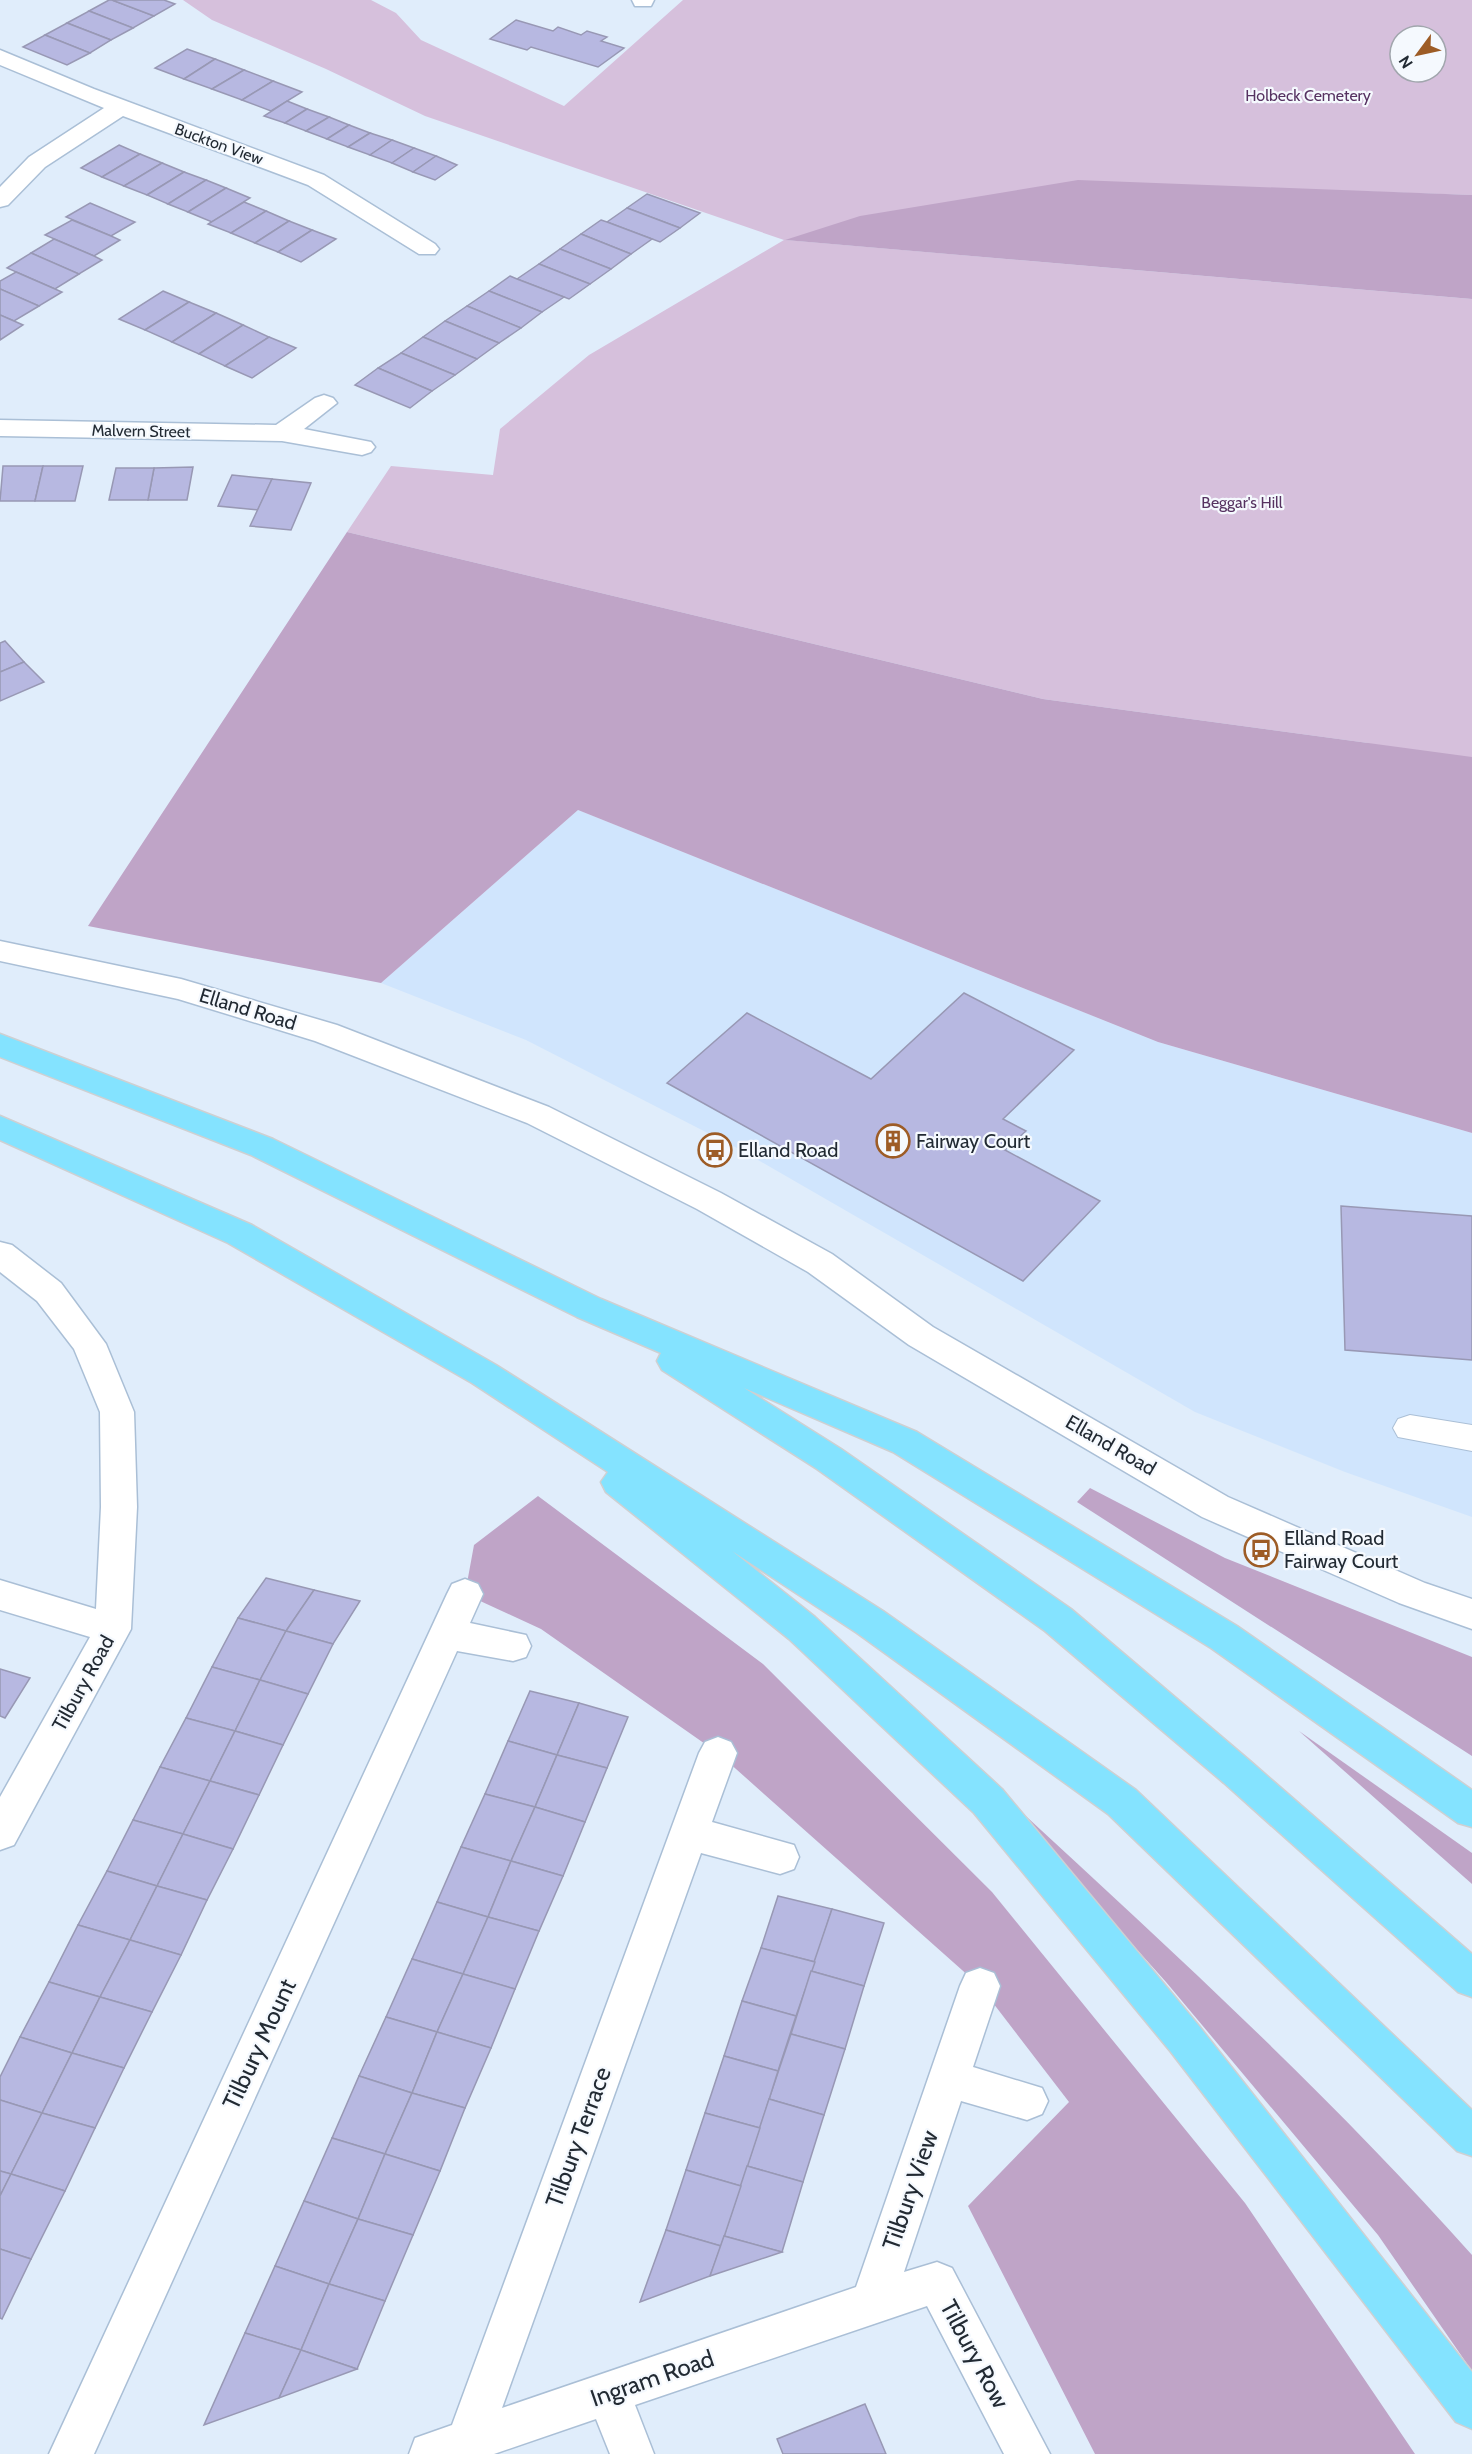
<svg xmlns="http://www.w3.org/2000/svg" width="1472" height="2454" font-family="Cabin,sans-serif">
<style>
.built{fill:#d0e5fd}
.green{fill:#d6c0dc;fill-rule:evenodd}
.forest{fill:#bfa4c7}
.building{fill:#b7b8e1;stroke:#9898b4;stroke-width:1.5}
.lines{fill:none;stroke-linecap:round;stroke-linejoin:round}
.service-casing{stroke:#aabfd6;stroke-width:2}
.minor-casing{stroke:#aabfd6;stroke-width:3}
.tertiary-casing{stroke:#aabfd6;stroke-width:3}
.motorway-casing{stroke:#ced0d2;stroke-width:3}
.service{fill:#fff;fill-rule:evenodd}
.minor{fill:#fff;fill-rule:evenodd}
.tertiary{fill:#fff;fill-rule:evenodd}
.motorway{fill:#84e3ff;fill-rule:evenodd}
.labels{text-anchor:middle;dominant-baseline:central;stroke-width:4.5;stroke-linejoin:round;paint-order:stroke}
.far-park-label{font-size:16px;fill:#563261;stroke:#f5f9fe}
.far-street-label{font-size:16px;fill:#222a33;stroke:#f5f9fe}
.street-label{font-size:20px;fill:#222a33;stroke:#f5f9fe}
.poi-label{font-size:20px;fill:#222a33;stroke:#f5f9fe;text-anchor:start}
.near-street-label{font-size:24px;fill:#222a33;stroke:#f5f9fe}
</style>
<rect width="100%" height="100%" fill="#e0edfb"/>
<!-- built -->
<polygon class="built" points="578,810 1158,1042 1472,1133 1472,1517 1345,1472 1195,1412 739,1149 526,1040 381,983"/>
<!-- green -->
<path class="green" d="M 183,0 L 371,0 L 396,13 L 421,40 L 564,106 L 683,0 L 1472,0 L 1472,195 L 1318,190 L 786,240 L 1472,299 L 1472,946 L 1368,743 L 1043,699 L 347,532 L 391,466 L 493,475 L 500,429 L 589,355 L 784,240 L 425,116 L 326,69 L 212,20 ZM 1400,36 L 1436,36 L 1436,72 L 1400,72 Z"/>
<!-- forest -->
<g class="forest">
<polygon points="1078,180 1472,195 1472,299 785,240 860,216"/>
<polygon points="347,532 1043,699 1472,757 1472,1133 1158,1042 578,810 381,983 88,926"/>
<polygon points="1090,1488 1225,1558 1472,1657 1472,1756 1077,1502"/>
<polygon points="538,1496 763,1664 992,1892 1245,2203 1415,2454 1095,2454 968,2206 1069,2102 980,1986 718,1753 541,1629 465,1594 474,1545"/>
<polygon points="1299,1731 1472,1853 1472,1884"/>
<path d="M 978,1772 C 1147,1928 1319,2083 1472,2255 L 1472,2371 L 1378,2235 L 1166,1982 Z"/>
</g>
<!-- building -->
<g class="building">
<polygon points="109,0 112,0 154,16 133,28 89,11"/>
<polygon points="112,0 164,0 175,4 154,16"/>
<polygon points="89,11 133,28 111,40 67,23"/>
<polygon points="516,20 553,31 558,27 581,35 587,31 607,37 601,41 624,48 598,67 531,47 527,50 490,39"/>
<polygon points="67,23 111,40 90,53 45,35"/>
<polygon points="45,35 90,53 67,65 23,47"/>
<polygon points="187,49 215,59 184,79 155,68"/>
<polygon points="215,59 244,70 212,89 184,79"/>
<polygon points="244,70 273,81 242,100 212,89"/>
<polygon points="273,81 302,92 271,111 242,100"/>
<polygon points="287,101 307,109 285,123 264,116"/>
<polygon points="307,109 329,117 306,131 285,123"/>
<polygon points="329,117 349,125 327,139 306,131"/>
<polygon points="349,125 370,133 348,147 327,139"/>
<polygon points="370,133 392,140 370,155 348,147"/>
<polygon points="392,140 414,148 392,163 370,155"/>
<polygon points="119,145 140,154 102,177 81,168"/>
<polygon points="414,148 436,156 413,172 392,163"/>
<polygon points="140,154 162,163 124,186 102,177"/>
<polygon points="436,156 457,165 435,180 413,172"/>
<polygon points="162,163 184,172 147,195 124,186"/>
<polygon points="184,172 206,180 168,204 147,195"/>
<polygon points="206,180 226,188 188,212 168,204"/>
<polygon points="226,188 250,198 212,222 188,212"/>
<polygon points="647,194 700,213 680,228 627,208"/>
<polygon points="244,202 266,211 231,233 208,224"/>
<polygon points="90,203 135,222 111,236 66,217"/>
<polygon points="627,208 680,228 660,242 607,222"/>
<polygon points="266,211 289,221 255,243 231,233"/>
<polygon points="72,220 111,236 120,240 94,256 45,235"/>
<polygon points="601,220 607,222 652,239 631,254 581,234"/>
<polygon points="289,221 312,230 278,252 255,243"/>
<polygon points="312,230 336,239 301,262 278,252"/>
<polygon points="581,234 631,254 611,269 560,249"/>
<polygon points="54,239 94,256 102,260 79,274 31,253"/>
<polygon points="560,249 611,269 590,284 539,264"/>
<polygon points="31,253 79,274 55,289 7,268"/>
<polygon points="539,264 590,284 569,299 517,279"/>
<polygon points="16,272 55,289 62,292 39,306 0,289 0,281"/>
<polygon points="510,276 517,279 564,297 542,312 489,291"/>
<polygon points="0,289 39,306 14,321 0,315"/>
<polygon points="163,291 189,302 145,330 119,319"/>
<polygon points="489,291 542,312 521,328 467,306"/>
<polygon points="189,302 216,313 172,342 145,330"/>
<polygon points="467,306 521,328 499,343 445,321"/>
<polygon points="216,313 243,325 199,354 172,342"/>
<polygon points="0,315 14,321 23,325 0,340"/>
<polygon points="445,321 499,343 477,359 423,337"/>
<polygon points="243,325 269,337 225,366 199,354"/>
<polygon points="269,337 296,348 252,378 225,366"/>
<polygon points="423,337 477,359 455,375 401,353"/>
<polygon points="401,353 455,375 432,391 378,368"/>
<polygon points="378,368 432,391 410,408 355,385"/>
<polygon points="3,466 43,466 35,501 0,501"/>
<polygon points="43,466 83,466 75,501 35,501"/>
<polygon points="193,467 187,500 148,500 154,468"/>
<polygon points="116,468 154,468 148,500 109,500"/>
<polygon points="232,475 272,479 258,510 218,506"/>
<polygon points="272,479 311,483 291,530 250,526"/>
<polygon points="5,641 24,662 0,672 0,643"/>
<polygon points="24,662 44,682 0,701 0,672"/>
<polygon points="964,993 1074,1050 1003,1119 1026,1131 1005,1150 1100,1201 1023,1281 667,1083 747,1013 871,1079"/>
<polygon points="1341,1206 1472,1216 1472,1360 1345,1350"/>
<polygon points="266,1578 314,1590 286,1631 238,1618"/>
<polygon points="314,1590 360,1601 333,1644 286,1631"/>
<polygon points="238,1618 286,1631 260,1680 212,1667"/>
<polygon points="286,1631 333,1644 308,1694 260,1680"/>
<polygon points="212,1667 260,1680 235,1731 186,1718"/>
<polygon points="0,1669 30,1678 5,1718 0,1716"/>
<polygon points="260,1680 308,1694 283,1745 235,1731"/>
<polygon points="530,1691 579,1703 557,1755 508,1741"/>
<polygon points="579,1703 628,1717 607,1768 557,1755"/>
<polygon points="186,1718 235,1731 210,1781 160,1767"/>
<polygon points="235,1731 283,1745 259,1795 210,1781"/>
<polygon points="508,1741 557,1755 535,1807 485,1794"/>
<polygon points="557,1755 607,1768 585,1822 535,1807"/>
<polygon points="160,1767 210,1781 183,1834 133,1820"/>
<polygon points="210,1781 259,1795 233,1849 183,1834"/>
<polygon points="485,1794 535,1807 511,1861 461,1847"/>
<polygon points="535,1807 585,1822 563,1876 511,1861"/>
<polygon points="133,1820 183,1834 157,1886 107,1871"/>
<polygon points="183,1834 233,1849 207,1900 157,1886"/>
<polygon points="461,1847 511,1861 488,1917 437,1902"/>
<polygon points="511,1861 563,1876 539,1931 488,1917"/>
<polygon points="107,1871 157,1886 130,1940 78,1925"/>
<polygon points="157,1886 207,1900 181,1955 130,1940"/>
<polygon points="778,1896 832,1909 815,1962 761,1948"/>
<polygon points="437,1902 488,1917 463,1974 412,1959"/>
<polygon points="832,1909 884,1923 864,1986 811,1971"/>
<polygon points="488,1917 539,1931 515,1989 463,1974"/>
<polygon points="78,1925 130,1940 100,1997 49,1982"/>
<polygon points="130,1940 181,1955 152,2012 100,1997"/>
<polygon points="761,1948 815,1962 796,2016 742,2001"/>
<polygon points="412,1959 463,1974 437,2032 386,2017"/>
<polygon points="811,1971 864,1986 845,2049 791,2034"/>
<polygon points="463,1974 515,1989 491,2048 437,2032"/>
<polygon points="49,1982 100,1997 72,2053 20,2037"/>
<polygon points="100,1997 152,2012 124,2068 72,2053"/>
<polygon points="742,2001 796,2016 778,2071 724,2056"/>
<polygon points="386,2017 437,2032 412,2093 359,2076"/>
<polygon points="437,2032 491,2048 465,2108 412,2093"/>
<polygon points="791,2034 845,2049 824,2115 769,2099"/>
<polygon points="20,2037 72,2053 42,2113 0,2100 0,2077"/>
<polygon points="72,2053 124,2068 95,2128 42,2113"/>
<polygon points="724,2056 778,2071 760,2128 705,2113"/>
<polygon points="359,2076 412,2093 385,2154 332,2138"/>
<polygon points="412,2093 465,2108 440,2171 385,2154"/>
<polygon points="769,2099 824,2115 803,2182 747,2166"/>
<polygon points="0,2100 42,2113 11,2174 0,2171"/>
<polygon points="42,2113 95,2128 65,2191 11,2174"/>
<polygon points="705,2113 760,2128 741,2186 686,2170"/>
<polygon points="332,2138 385,2154 358,2219 304,2201"/>
<polygon points="385,2154 440,2171 413,2235 358,2219"/>
<polygon points="747,2166 803,2182 782,2252 724,2236"/>
<polygon points="686,2170 741,2186 721,2246 666,2230"/>
<polygon points="0,2171 11,2174 0,2196"/>
<polygon points="11,2174 65,2191 31,2259 0,2249 0,2196"/>
<polygon points="304,2201 358,2219 329,2284 275,2266"/>
<polygon points="358,2219 413,2235 385,2301 329,2284"/>
<polygon points="666,2230 721,2246 710,2276 640,2302"/>
<polygon points="724,2236 782,2252 710,2276"/>
<polygon points="0,2249 31,2259 2,2319 0,2318"/>
<polygon points="275,2266 329,2284 301,2350 245,2333"/>
<polygon points="329,2284 385,2301 357,2369 301,2350"/>
<polygon points="245,2333 301,2350 279,2398 204,2425"/>
<polygon points="301,2350 357,2369 279,2398"/>
<polygon points="865,2404 886,2454 783,2454 777,2439"/>
</g>
<g class="lines">
<!-- service casing -->
<g class="service-casing">
<polygon id="service" points="1410,1415 1472,1425 1472,1451 1398,1437 1393,1428 1398,1419"/>
</g>
<!-- minor casing -->
<g class="minor-casing">
<g id="minor">
<polygon points="632,0 654,0 651,6 635,6"/>
<polygon points="0,50 94,89 324,175 435,244 439,249 435,254 419,254 308,185 123,116 45,167 8,205 0,207 0,187 29,157 104,108 0,65"/>
<polygon points="324,395 333,398 337,403 304,429 371,442 375,447 371,452 362,455 282,441 0,436 0,420 276,425 315,398"/>
<polygon points="0,1242 12,1245 61,1283 106,1344 134,1412 137,1507 131,1629 14,1845 0,1850 0,1797 90,1637 0,1610 0,1580 96,1609 101,1507 100,1412 74,1349 37,1301 0,1272"/>
<polygon points="465,1579 478,1584 483,1594 470,1623 526,1635 531,1646 526,1657 513,1661 457,1651 94,2454 49,2454 447,1594 452,1584"/>
<polygon points="718,1737 731,1742 737,1753 712,1822 794,1845 799,1857 794,1869 780,1874 701,1853 502,2408 856,2287 960,1986 966,1973 980,1968 994,1973 1000,1986 973,2067 1042,2088 1048,2101 1042,2114 1027,2120 961,2101 904,2272 937,2262 952,2268 1050,2454 1004,2454 927,2306 635,2405 654,2454 610,2454 596,2419 494,2454 409,2454 415,2438 452,2425 699,1753 705,1742"/>
</g>
</g>
<!-- tertiary casing -->
<g class="tertiary-casing">
<polygon id="tertiary" points="0,941 181,979 337,1025 549,1107 721,1193 832,1254 933,1327 1228,1497 1425,1583 1472,1599 1472,1629 1399,1603 1202,1517 909,1345 808,1272 697,1209 527,1123 315,1041 178,999 0,961"/>
</g>
<!-- motorway casing -->
<g class="motorway-casing">
<g id="motorway">
<polygon points="0,1034 273,1139 601,1299 917,1432 1237,1626 1472,1790 1472,1827 1458,1823 1211,1648 893,1452 744,1388 841,1449 1071,1609 1250,1761 1472,1954 1472,1997 1458,1992 1224,1783 1045,1631 817,1469 662,1370 657,1361 661,1353 577,1317 251,1155 0,1057"/>
<polygon points="0,1116 252,1225 496,1365 883,1611 1136,1790 1472,2110 1472,2156 1457,2151 1108,1814 857,1633 732,1551 815,1617 1002,1789 1199,2026 1472,2372 1472,2429 1456,2422 1171,2052 974,1813 789,1639 606,1492 601,1482 608,1472 472,1383 228,1243 0,1140"/>
</g>
</g>
<!-- service -->
<use href="#service" class="service"/>
<!-- minor -->
<use href="#minor" class="minor"/>
<!-- tertiary -->
<use href="#tertiary" class="tertiary"/>
<!-- motorway -->
<use href="#motorway" class="motorway"/>
</g>
<!-- icons -->
<defs>
<g id="building-ring" transform="scale(1.725)"><circle r="9.5" fill="#f5f9fe" stroke="#9d5c26" stroke-width="1.5"/><path d="M-4-6H4V6H1V3H-1V6H-4ZM-2.5-4.3h1.7v1.8h-1.7ZM.8-4.3h1.7v1.8H.8ZM-2.5-1h1.7V.8h-1.7ZM.8-1h1.7V.8H.8Z" fill="#9d5c26"/></g>
<g id="bus-ring" transform="scale(1.725)"><circle r="9.5" fill="#f5f9fe" stroke="#9d5c26" stroke-width="1.5"/><path d="M-5-6H5V4H4V6H2V4H-2V6H-4V4H-5ZM-3.5-4V0h7V-4ZM-3.5 1.2v1.5H-2V1.2ZM2 1.2v1.5H3.5V1.2Z" fill="#9d5c26"/></g>
</defs>
<g fill-rule="evenodd">
<use href="#building-ring" x="893" y="1141"/>
<use href="#bus-ring" x="715" y="1150"/>
<use href="#bus-ring" x="1261" y="1550"/>
</g>
<g class="labels">
<!-- far-park labels -->
<g class="far-park-label">
<text x="1308" y="95">Holbeck Cemetery</text>
<text x="1242" y="502">Beggar's Hill</text>
</g>
<!-- far-street labels -->
<g class="far-street-label">
<text transform="translate(219 144) rotate(20)">Buckton View</text>
<text transform="translate(141 431) rotate(1)">Malvern Street</text>
</g>
<!-- street labels -->
<g class="street-label">
<text transform="translate(248 1009) rotate(17)">Elland Road</text>
<text transform="translate(1111 1445) rotate(30)">Elland Road</text>
<text transform="translate(83 1683) rotate(-61)">Tilbury Road</text>
</g>
<!-- poi labels -->
<g class="poi-label">
<text x="916" y="1141">Fairway Court</text>
<text x="738" y="1150">Elland Road</text>
<text x="1284" y="1538">Elland Road<tspan x="1284" dy="23">Fairway Court</tspan></text>
</g>
<!-- near-street labels -->
<g class="near-street-label">
<text transform="translate(259 2044) rotate(-65)">Tilbury Mount</text>
<text transform="translate(578 2137) rotate(-70)">Tilbury Terrace</text>
<text transform="translate(910 2190) rotate(-71)">Tilbury View</text>
<text transform="translate(975 2354) rotate(62)">Tilbury Row</text>
<text transform="translate(652 2378) rotate(-19)">Ingram Road</text>
</g>
</g>
<!-- north arrow -->
<g transform="translate(1418 54) rotate(237)"><circle r="28" fill="#f5f9fe" stroke="#a1a6ad" stroke-width="1.5"/>
<path d="M0-4.5L10 22L0 15L-10 22Z" fill="#9d5c26"/>
<text y="-9" font-size="16" font-weight="bold" text-anchor="middle" fill="#222a33">N</text>
</g>
</svg>
